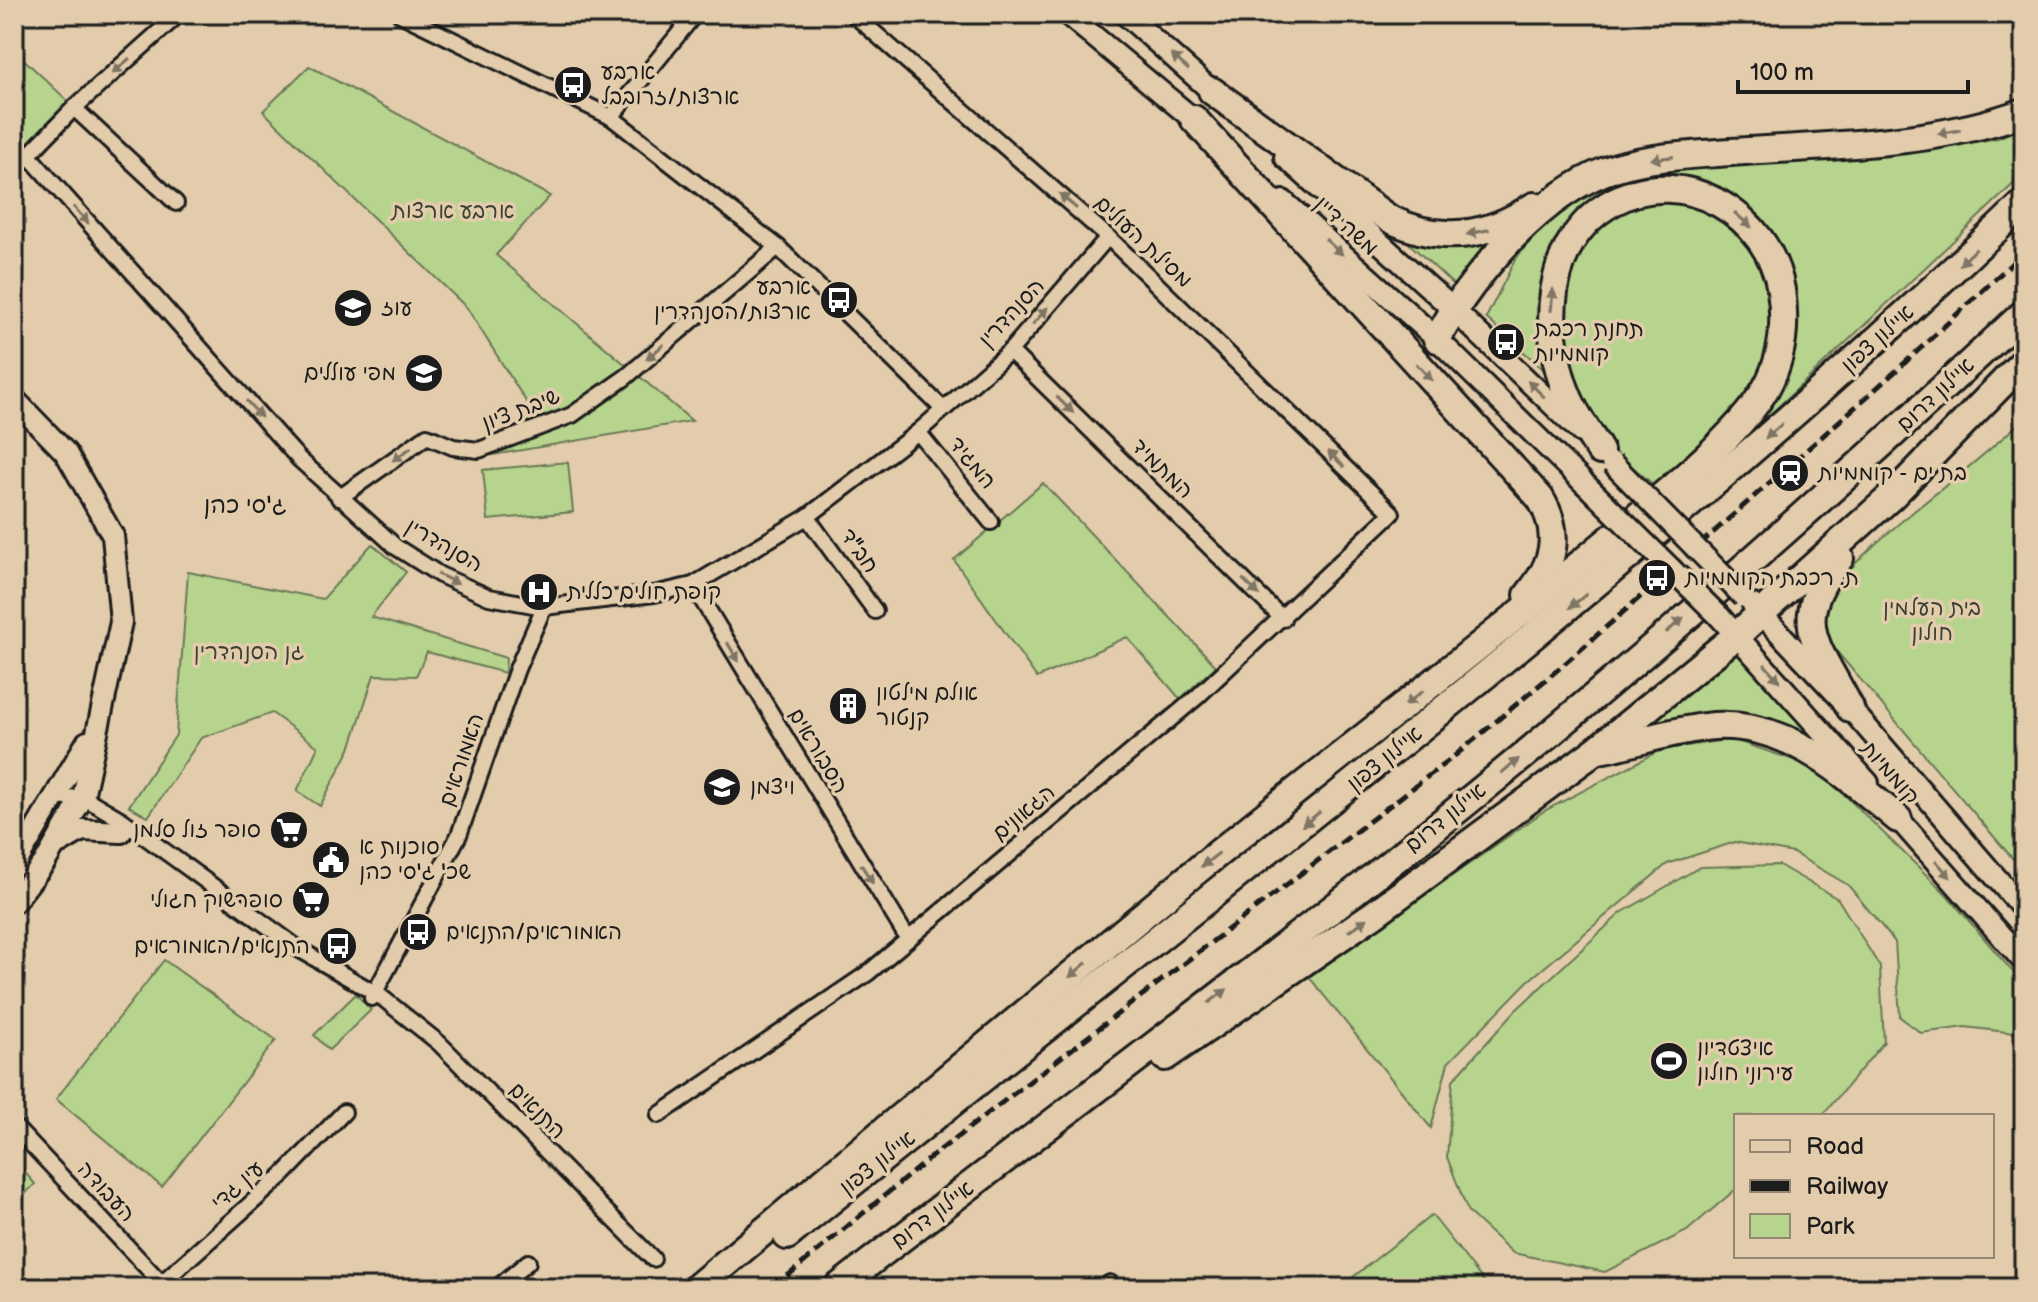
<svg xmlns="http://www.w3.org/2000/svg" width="2038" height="1302" font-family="'Balsamiq Sans','Playpen Sans Hebrew',sans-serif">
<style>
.green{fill:#b6d48d;stroke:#697854;stroke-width:2}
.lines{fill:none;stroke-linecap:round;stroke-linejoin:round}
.street-casing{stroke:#1c1c1c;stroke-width:20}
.secondary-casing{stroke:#1c1c1c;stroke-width:26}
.highway-casing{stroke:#1c1c1c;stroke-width:32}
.street{stroke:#e2ccab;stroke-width:14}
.secondary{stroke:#e2ccab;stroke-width:20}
.highway{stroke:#e2ccab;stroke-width:26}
.rail{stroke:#1c1c1c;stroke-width:5;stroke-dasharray:12 6;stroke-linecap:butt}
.secondary-bridge-casing{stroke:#1c1c1c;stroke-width:26;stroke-linecap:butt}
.secondary-bridge{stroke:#e2ccab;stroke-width:20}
.oneway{fill:#7f7464}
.labels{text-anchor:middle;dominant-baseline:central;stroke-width:7;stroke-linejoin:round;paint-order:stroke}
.poi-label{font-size:22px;fill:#1c1c1c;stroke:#e2ccab;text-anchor:start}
.park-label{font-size:22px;fill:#3b4133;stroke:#e2ccab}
.street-label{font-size:22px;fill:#1c1c1c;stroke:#e2ccab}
.neighbourhood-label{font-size:24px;fill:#1c1c1c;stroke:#e2ccab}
</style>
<rect width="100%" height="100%" fill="#e2ccab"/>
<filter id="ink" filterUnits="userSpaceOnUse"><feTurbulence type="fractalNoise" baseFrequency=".0125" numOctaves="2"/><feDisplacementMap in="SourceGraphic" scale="16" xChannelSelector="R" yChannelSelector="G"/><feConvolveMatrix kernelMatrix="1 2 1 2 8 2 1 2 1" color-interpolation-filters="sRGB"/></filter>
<g filter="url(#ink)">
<!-- green -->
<g class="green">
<polygon points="14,50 70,103 14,160"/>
<polygon points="309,66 550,196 496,255 692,421 493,455 532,411 467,308 263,111"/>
<path d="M 2024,127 L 2024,174 L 1763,421 C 1779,383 1802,336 1795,293 C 1791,272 1782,248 1770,231 C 1742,190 1670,160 1624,185 C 1613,190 1604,199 1594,206 C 1577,218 1557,233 1550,254 C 1537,292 1541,330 1543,369 L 1486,318 L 1516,258 L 1558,208 L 1633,170 L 1950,146 L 1998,138 Z"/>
<polygon points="1646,201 1697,203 1743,232 1770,281 1771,350 1750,395 1685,462 1655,486 1608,446 1572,380 1560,305 1579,248 1615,211"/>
<polygon points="1400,235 1497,237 1457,288"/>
<path d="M 2024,418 L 2024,872 L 1821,633 L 1818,607 C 1872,532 1959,483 2024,418 Z"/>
<polygon points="568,462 573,512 488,520 483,470"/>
<polygon points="1043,483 1216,666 1180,699 1127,637 1037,678 954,560"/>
<polygon points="372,544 406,572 371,617 506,658 505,673 427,652 416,676 374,675 350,749 320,806 297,791 318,747 272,713 201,738 148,817 129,806 176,735 188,572 323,599"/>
<polygon points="1735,649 1823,750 1750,717 1617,745"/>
<polygon points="1731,739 1817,768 1947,895 2024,985 2024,1034 1965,1027 1921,1033 1900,1017 1895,942 1848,885 1793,853 1735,842 1667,864 1527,982 1448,1063 1431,1128 1309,977 1544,811 1661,750"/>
<polygon points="1779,865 1838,899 1880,967 1884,1042 1822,1116 1736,1116 1736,1189 1687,1231 1605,1272 1513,1253 1468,1212 1447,1157 1453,1080 1516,1010 1621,913 1700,867"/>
<polygon points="164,960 276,1040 162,1187 56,1099"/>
<polygon points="356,994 371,1010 329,1050 314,1035"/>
<polygon points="14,1160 35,1184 14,1205"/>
<polygon points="1432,1215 1489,1288 1339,1288"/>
</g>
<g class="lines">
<!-- street casing -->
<g class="street-casing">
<g id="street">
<polyline points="400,14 611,117 778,247 943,409"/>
<polyline points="74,108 176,203"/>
<polyline points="611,117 695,14"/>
<polyline points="29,156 299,459 396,547 440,575 489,597 544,607 654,594 693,585 807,517 918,432 1010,351 1108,237"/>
<polyline points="14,170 74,108 179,14"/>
<polyline points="1010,351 1283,619"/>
<polyline points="918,432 991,522"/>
<polyline points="339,498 427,436 453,447 479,450 572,415 626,377 778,247"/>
<polyline points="807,517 875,611"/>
<polyline points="693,585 908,939"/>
<polyline points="56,798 83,797 122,820 302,951"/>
<polyline points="297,948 380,996 439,1043 653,1259"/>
<polyline points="372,998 459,835 517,669 544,607"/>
<polyline points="659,1115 868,973 1197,697 1392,513 1108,237 853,14"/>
<polyline points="14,1126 166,1288"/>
<polyline points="156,1288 284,1174 344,1112"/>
<polyline points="497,1288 528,1262"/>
<polyline points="1103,1288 1110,1283 1113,1288"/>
</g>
</g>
<!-- secondary casing -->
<g class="secondary-casing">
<g id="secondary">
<polyline points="1067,14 1204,128"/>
<polyline points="1125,14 1223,101"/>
<polyline points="1285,157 1453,309 1581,432"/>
<polyline points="1283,201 1437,339 1584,483"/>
<polyline points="14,399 66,453 113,536 121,622 83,797 45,862 14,902"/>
<polyline points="1753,605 1850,708 2024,910"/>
<polyline points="1719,616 1868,783"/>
<polyline points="1889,808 2024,962"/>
<polyline points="60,843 82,830 121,832"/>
<polyline points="14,866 87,742"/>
</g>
</g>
<!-- highway casing -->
<g class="highway-casing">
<g id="highway">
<path d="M 1212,91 L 1388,218 C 1439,244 1487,238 1534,206"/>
<path d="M 1194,119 L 1540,498 C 1562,534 1554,564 1528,595"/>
<path d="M 1437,339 C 1473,274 1543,190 1617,167 C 1654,156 1693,155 1731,152 C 1829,145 1931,146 2024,112"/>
<path d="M 1840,558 C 1788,623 1817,643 1850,708"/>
<path d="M 1599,750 C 1637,743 1676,729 1714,726 C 1790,722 1844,774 1898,819"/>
<polyline points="1165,1057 1374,914 1595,751 1737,635 1893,495 2024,361"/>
<path d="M 787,1236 C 1204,896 1635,575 2024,203"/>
<path d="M 696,1288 C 858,1153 1020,1016 1183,882 C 1318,771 1458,666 1592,554 C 1642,512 1735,442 1766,388 C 1783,358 1786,323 1781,290 C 1769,215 1684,163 1613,202 C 1543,240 1541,334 1569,399 C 1577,417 1590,434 1600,451"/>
<path d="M 837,1288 C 1012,1152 1190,1020 1364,884 C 1593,705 1812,511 2024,313"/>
</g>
</g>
<!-- street -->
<use href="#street" class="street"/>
<!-- secondary -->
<use href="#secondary" class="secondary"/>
<!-- highway -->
<use href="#highway" class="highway"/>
<!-- rail -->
<polyline class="rail" points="773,1288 931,1157 1457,754 1561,667 1896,371 2024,252"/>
<!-- secondary-bridge casing -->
<g class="secondary-bridge-casing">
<g id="secondary-bridge">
<polyline points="1612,463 1744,597"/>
<polyline points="1584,483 1719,616"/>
</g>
</g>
<!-- secondary-bridge -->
<use href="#secondary-bridge" class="secondary-bridge"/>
</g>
<!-- one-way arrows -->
<defs><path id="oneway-solid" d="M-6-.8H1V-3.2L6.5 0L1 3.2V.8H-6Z" transform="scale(2)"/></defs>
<g class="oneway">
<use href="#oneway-solid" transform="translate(1180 62) rotate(-138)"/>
<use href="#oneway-solid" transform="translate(121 66) rotate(138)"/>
<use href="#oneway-solid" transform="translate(1949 132) rotate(170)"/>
<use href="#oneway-solid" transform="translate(1662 158) rotate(173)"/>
<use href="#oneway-solid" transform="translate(1068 201) rotate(-139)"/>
<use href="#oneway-solid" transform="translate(81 215) rotate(48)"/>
<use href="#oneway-solid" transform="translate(1743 220) rotate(41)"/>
<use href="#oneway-solid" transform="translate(1478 232) rotate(168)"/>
<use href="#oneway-solid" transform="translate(1334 247) rotate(42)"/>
<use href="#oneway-solid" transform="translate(1968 257) rotate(136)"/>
<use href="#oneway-solid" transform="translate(1552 300) rotate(-85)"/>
<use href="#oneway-solid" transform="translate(1040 316) rotate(-49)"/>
<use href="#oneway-solid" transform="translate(655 352) rotate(139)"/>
<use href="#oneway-solid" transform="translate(1424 372) rotate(47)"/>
<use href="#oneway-solid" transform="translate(1536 389) rotate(-136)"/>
<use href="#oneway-solid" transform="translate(1065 405) rotate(44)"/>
<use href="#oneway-solid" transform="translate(254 409) rotate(48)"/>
<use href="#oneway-solid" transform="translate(1774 431) rotate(139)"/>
<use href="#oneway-solid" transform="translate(402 454) rotate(145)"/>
<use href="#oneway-solid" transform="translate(1336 459) rotate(-136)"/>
<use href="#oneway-solid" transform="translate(448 579) rotate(26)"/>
<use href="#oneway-solid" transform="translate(1251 587) rotate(44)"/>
<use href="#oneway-solid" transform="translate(1578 601) rotate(141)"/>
<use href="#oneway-solid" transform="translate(1675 625) rotate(-41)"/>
<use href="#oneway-solid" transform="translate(733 652) rotate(59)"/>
<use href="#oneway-solid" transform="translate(1772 673) rotate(49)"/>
<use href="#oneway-solid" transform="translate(1414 698) rotate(142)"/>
<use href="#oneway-solid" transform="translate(1510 766) rotate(-39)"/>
<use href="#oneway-solid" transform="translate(1311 819) rotate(141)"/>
<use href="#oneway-solid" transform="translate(1210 860) rotate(142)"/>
<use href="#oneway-solid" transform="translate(1943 869) rotate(49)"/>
<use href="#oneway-solid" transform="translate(867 874) rotate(58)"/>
<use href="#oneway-solid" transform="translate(1358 925) rotate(-34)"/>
<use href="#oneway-solid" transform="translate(1078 970) rotate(140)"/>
<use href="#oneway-solid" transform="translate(1218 996) rotate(-37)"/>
</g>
</g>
<!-- icons -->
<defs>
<g id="bus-disc" transform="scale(2)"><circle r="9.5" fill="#1c1c1c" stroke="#e2ccab"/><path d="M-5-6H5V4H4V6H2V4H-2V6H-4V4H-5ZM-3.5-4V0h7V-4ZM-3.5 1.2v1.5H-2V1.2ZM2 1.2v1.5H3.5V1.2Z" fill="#fff"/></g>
<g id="school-disc" transform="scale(2)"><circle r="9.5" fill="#1c1c1c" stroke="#e2ccab"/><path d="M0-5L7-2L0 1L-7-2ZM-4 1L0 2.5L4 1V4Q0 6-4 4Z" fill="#fff"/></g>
<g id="station-disc" transform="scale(2)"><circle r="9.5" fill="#1c1c1c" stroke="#e2ccab"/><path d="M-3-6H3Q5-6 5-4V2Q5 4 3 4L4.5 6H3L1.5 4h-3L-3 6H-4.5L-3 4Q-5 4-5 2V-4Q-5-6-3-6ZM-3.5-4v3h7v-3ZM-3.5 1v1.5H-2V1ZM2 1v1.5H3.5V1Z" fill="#fff"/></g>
<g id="hospital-disc" transform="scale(2)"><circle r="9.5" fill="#1c1c1c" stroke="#e2ccab"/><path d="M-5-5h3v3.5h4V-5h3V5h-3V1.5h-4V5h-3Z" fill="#fff"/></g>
<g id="building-disc" transform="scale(2)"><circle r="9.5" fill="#1c1c1c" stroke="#e2ccab"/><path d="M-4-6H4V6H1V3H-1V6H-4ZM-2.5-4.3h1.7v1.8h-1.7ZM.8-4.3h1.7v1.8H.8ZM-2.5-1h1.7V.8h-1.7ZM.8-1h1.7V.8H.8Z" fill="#fff"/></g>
<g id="supermarket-disc" transform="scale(2)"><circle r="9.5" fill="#1c1c1c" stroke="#e2ccab"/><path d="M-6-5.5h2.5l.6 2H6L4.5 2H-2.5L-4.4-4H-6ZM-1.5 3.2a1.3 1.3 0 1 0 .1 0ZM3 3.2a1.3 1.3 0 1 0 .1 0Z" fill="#fff"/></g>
<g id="civic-disc" transform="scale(2)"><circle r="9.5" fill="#1c1c1c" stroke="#e2ccab"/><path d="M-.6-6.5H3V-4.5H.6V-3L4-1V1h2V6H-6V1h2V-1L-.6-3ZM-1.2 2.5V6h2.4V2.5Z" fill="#fff"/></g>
<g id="stadium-disc" transform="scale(2)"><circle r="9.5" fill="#1c1c1c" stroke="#e2ccab"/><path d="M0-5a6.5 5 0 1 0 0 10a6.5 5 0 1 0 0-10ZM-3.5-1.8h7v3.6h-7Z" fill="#fff"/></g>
</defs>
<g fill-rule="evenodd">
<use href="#bus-disc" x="573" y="85"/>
<use href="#bus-disc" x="839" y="300"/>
<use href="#school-disc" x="353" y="308"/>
<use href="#bus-disc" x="1506" y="342"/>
<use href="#school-disc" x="424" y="373"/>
<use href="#station-disc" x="1790" y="473"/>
<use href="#bus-disc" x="1657" y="578"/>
<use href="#hospital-disc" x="539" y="592"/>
<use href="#building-disc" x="848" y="706"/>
<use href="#school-disc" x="722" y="787"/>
<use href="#supermarket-disc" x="289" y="830"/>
<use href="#civic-disc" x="331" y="860"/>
<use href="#supermarket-disc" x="311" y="900"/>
<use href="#bus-disc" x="418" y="932"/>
<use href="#bus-disc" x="338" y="946"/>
<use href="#stadium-disc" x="1669" y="1061"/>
</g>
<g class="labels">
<!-- poi labels -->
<g class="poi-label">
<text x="601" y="72">ארבע<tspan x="601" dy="25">ארצות/זרובבל</tspan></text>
<text x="811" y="287" text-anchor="end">ארבע<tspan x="811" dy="25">ארצות/הסנהדרין</tspan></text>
<text x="381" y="308">עוז</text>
<text x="1534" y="329">תחנת רכבת<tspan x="1534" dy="25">קוממיות</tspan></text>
<text x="396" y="373" text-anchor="end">מפי עוללים</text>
<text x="1818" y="473">בת ים - קוממיות</text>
<text x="1685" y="578">ת. רכבת הקוממיות</text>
<text x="567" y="592">קופת חולים כללית</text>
<text x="876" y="693">אולם מילטון<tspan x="876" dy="25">קנטור</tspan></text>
<text x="750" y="787">ויצמן</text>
<text x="261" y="830" text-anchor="end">סופר זול סלמן</text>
<text x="359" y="847">סוכנות א<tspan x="359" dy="25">שכ' ג'סי כהן</tspan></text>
<text x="283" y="900" text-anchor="end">סופרשוק חגולי</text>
<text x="446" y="932">האמוראים/התנאים</text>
<text x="310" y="946" text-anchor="end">התנאים/האמוראים</text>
<text x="1697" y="1048">איצטדיון<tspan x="1697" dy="25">עירוני חולון</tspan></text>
</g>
<!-- park labels -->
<g class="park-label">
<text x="453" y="211">ארבע ארצות</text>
<text x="1932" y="608">בית העלמין<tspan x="1932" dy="25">חולון</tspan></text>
<text x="249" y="652">גן הסנהדרין</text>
</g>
<!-- street labels -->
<g class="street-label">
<text transform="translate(1346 226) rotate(42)">משה דיין</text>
<text transform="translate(1143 242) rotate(43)">מסילת העולים</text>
<text transform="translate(1012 313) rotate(-47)">הסנהדרין</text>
<text transform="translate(1878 339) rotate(-42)">איילון צפון</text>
<text transform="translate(1936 395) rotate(-43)">איילון דרום</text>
<text transform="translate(521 410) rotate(-21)">שיבת ציון</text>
<text transform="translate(972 463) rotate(51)">המגיד</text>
<text transform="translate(1162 469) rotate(44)">המתמיד</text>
<text transform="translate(444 546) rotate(30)">הסנהדרין</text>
<text transform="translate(859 551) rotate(55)">חב"ד</text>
<text transform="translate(818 751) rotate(59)">הסבוראים</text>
<text transform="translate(1385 759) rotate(-39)">איילון צפון</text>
<text transform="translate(462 760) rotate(-71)">האמוראים</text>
<text transform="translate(1890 773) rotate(49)">קוממיות</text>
<text transform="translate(1024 813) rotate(-40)">הגאונים</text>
<text transform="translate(1446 818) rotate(-39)">איילון דרום</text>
<text transform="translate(537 1111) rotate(45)">התנאים</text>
<text transform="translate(878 1163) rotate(-38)">איילון צפון</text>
<text transform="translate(238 1186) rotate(-41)">עין גדי</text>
<text transform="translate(106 1192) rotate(47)">העבודה</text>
<text transform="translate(933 1215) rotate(-37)">איילון דרום</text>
</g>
<!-- neighbourhood labels -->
<g class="neighbourhood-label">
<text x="245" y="505">ג'סי כהן</text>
</g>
</g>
<!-- margin -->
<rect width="2038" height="1302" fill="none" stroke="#e2ccab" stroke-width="48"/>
<rect x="24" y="24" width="1990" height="1254" fill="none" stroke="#1c1c1c" stroke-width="3" filter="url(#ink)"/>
<!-- legend -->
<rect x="1734" y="1114" width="260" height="144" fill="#e2ccab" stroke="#938672" stroke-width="2"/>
<rect x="1750" y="1140" width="40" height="12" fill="#e2ccab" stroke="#938672" stroke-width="2"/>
<text x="1806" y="1154" font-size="24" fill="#1c1c1c">Road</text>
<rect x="1750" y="1180" width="40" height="12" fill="#1c1c1c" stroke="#938672" stroke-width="2"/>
<text x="1806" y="1194" font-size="24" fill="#1c1c1c">Railway</text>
<rect x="1750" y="1214" width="40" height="24" fill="#b6d48d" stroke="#938672" stroke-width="2"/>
<text x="1806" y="1234" font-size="24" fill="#1c1c1c">Park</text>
<!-- scale -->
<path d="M1738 80v12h230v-12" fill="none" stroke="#1c1c1c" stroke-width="4"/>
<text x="1750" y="80" font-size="24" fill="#1c1c1c" stroke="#e2ccab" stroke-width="6" paint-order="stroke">100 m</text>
</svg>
